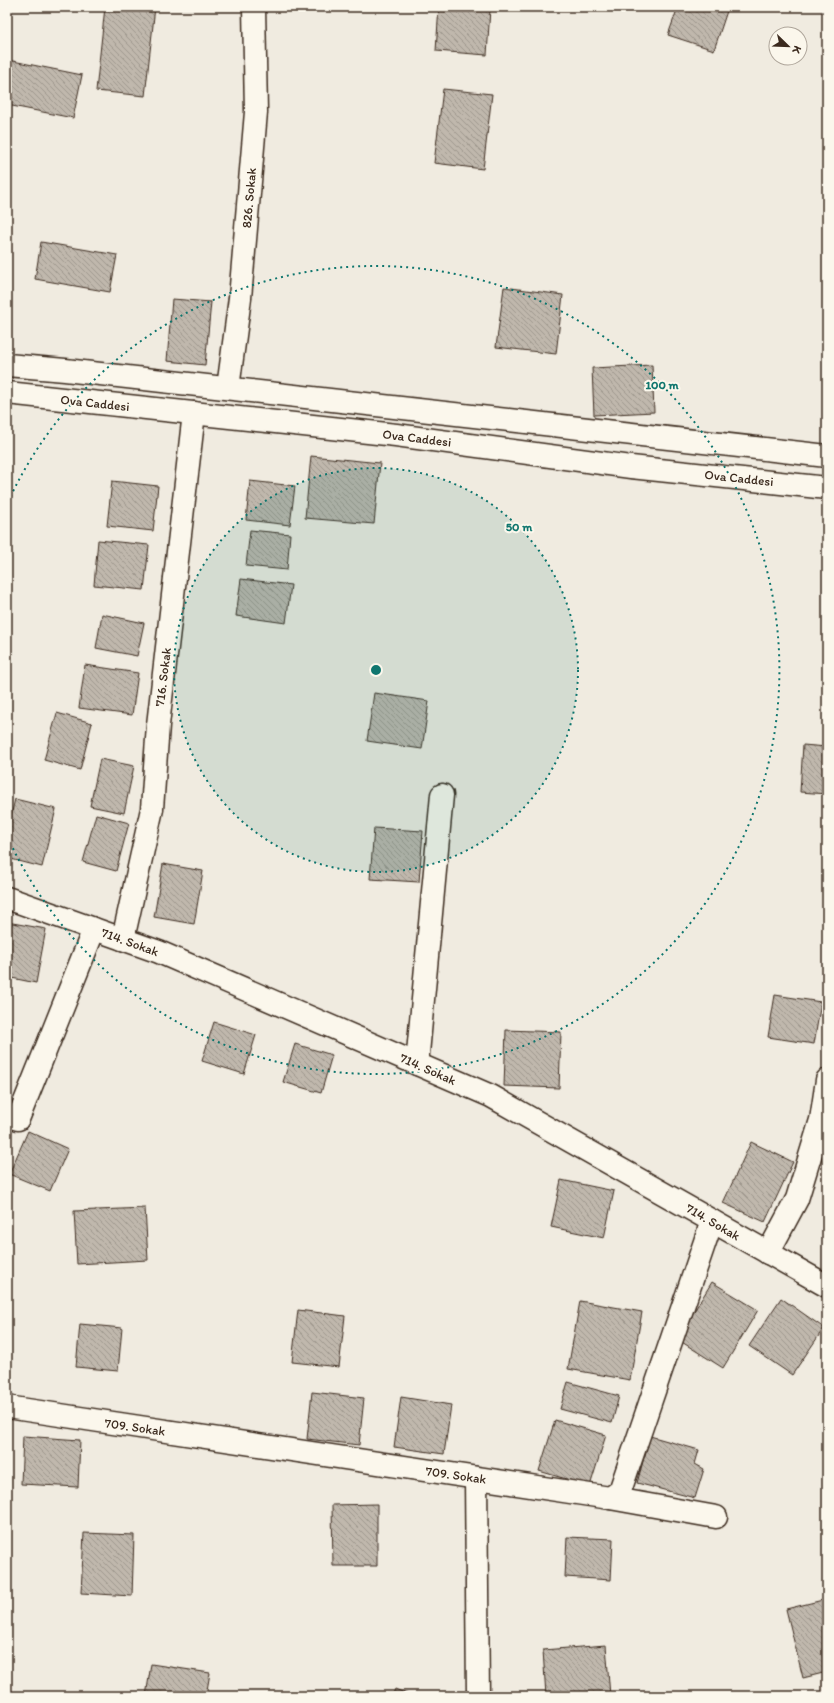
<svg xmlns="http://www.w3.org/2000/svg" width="834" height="1703" font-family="Itim,sans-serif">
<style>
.building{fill:url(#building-back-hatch);stroke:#3b2a1e}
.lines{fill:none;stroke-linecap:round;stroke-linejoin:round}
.street-casing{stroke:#3b2a1e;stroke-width:25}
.secondary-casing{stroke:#3b2a1e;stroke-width:25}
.street{stroke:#fbf7ec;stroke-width:22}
.secondary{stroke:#fbf7ec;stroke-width:22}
.ring{fill:none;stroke:#0f766e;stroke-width:2;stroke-dasharray:2 4}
.labels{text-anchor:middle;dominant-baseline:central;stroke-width:4;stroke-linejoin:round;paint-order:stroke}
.street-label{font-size:13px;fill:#3b2a1e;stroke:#fbf7ec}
.centre{fill:#0f766e;stroke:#fbf7ec;stroke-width:2}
.ring-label{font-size:12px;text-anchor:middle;font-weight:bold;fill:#0f766e;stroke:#fbf7ec;stroke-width:4;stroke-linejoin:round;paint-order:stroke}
</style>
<defs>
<pattern id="building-back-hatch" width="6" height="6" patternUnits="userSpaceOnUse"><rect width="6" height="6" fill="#c0b8ad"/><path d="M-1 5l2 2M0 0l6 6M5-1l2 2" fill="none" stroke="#9d968c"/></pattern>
</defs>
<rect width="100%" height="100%" fill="#f0ebe0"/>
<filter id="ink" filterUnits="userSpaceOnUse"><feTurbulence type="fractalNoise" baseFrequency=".025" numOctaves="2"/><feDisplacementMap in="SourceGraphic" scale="8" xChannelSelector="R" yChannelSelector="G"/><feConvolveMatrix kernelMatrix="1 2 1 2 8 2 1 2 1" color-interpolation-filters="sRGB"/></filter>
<g filter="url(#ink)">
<!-- building -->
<g class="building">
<polygon points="105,7 155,7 145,96 96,91"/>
<polygon points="439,7 490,9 487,55 436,51"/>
<polygon points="678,7 716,7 727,11 714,50 668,35"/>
<polygon points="8,60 82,75 73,118 7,105"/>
<polygon points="443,89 492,94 483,169 434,163"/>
<polygon points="41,242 117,255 110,292 35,279"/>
<polygon points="504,287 563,295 556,354 496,347"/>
<polygon points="172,299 211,302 205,365 167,361"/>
<polygon points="652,365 654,412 594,415 592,368"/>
<polygon points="311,456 380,463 374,524 305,518"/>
<polygon points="112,481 158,486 153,531 107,526"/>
<polygon points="250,481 295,486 290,525 246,520"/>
<polygon points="250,530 290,534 287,570 246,566"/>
<polygon points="98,540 149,545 144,590 94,585"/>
<polygon points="241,579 291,585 286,623 236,616"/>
<polygon points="102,614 144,623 137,656 96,648"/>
<polygon points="85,665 138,673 132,715 79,708"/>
<polygon points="374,693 429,701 422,749 367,741"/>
<polygon points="57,713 92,723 80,770 44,760"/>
<polygon points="803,745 827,747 827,794 800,792"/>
<polygon points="100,759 134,766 124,813 90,806"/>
<polygon points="15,799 56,809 42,867 7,858 7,832"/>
<polygon points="96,814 129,823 116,871 83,862"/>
<polygon points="374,828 423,831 419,882 370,879"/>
<polygon points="163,864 203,871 194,924 154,917"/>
<polygon points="7,922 46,929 36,983 7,977"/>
<polygon points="775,995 821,1002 814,1044 768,1037"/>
<polygon points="214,1022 256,1035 244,1074 202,1061"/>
<polygon points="506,1030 561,1032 559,1088 504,1086"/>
<polygon points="295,1044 332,1055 321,1093 283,1082"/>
<polygon points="28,1131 68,1149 50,1191 9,1174"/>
<polygon points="751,1142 793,1162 765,1222 723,1203"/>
<polygon points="561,1180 614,1191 604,1238 551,1227"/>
<polygon points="145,1208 148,1260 77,1264 74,1211"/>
<polygon points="712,1282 758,1310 723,1368 677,1339"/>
<polygon points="781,1298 824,1328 792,1375 749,1346"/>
<polygon points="580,1301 642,1312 630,1380 568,1369"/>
<polygon points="298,1310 345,1316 339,1367 292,1362"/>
<polygon points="80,1324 122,1328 118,1371 76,1367"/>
<polygon points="568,1382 619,1396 612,1423 560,1409"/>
<polygon points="312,1392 364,1398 359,1445 307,1439"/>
<polygon points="401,1397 451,1405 444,1454 394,1447"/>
<polygon points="555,1420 606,1435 590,1486 539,1471"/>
<polygon points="23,1436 80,1440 78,1487 21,1484"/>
<polygon points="650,1436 699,1450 695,1464 704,1469 695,1498 637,1483"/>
<polygon points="377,1504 377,1566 333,1566 332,1505"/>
<polygon points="84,1533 134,1535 132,1596 81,1593"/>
<polygon points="567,1537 613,1539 611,1580 565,1577"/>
<polygon points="827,1599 827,1672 803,1678 786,1609"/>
<polygon points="606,1645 610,1696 546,1696 543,1650"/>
<polygon points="151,1664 210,1673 206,1696 146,1696"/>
<polygon points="395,1689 412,1696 392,1696"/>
</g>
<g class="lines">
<!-- street casing -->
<g class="street-casing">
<g id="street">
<polyline points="228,388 240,298 256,112 254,7"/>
<polyline points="7,898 159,952 491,1096 827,1286"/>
<polyline points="123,939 152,809 158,725 194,413"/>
<polyline points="417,1064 442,795"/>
<polyline points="18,1119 94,929"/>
<polyline points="768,1253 797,1199 821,1120 827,1080"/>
<polyline points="7,1407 610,1498 620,1491 712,1221"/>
<polyline points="476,1478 478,1696"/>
<polyline points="610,1498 716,1517"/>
</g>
</g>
<!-- secondary casing -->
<g class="secondary-casing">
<g id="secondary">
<polyline points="7,365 65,370 827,456"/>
<polyline points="7,393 396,435 631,467 827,488"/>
</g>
</g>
<!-- street -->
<use href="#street" class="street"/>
<!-- secondary -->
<use href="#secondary" class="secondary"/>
</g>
</g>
<!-- distance rings -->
<circle cx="376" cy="670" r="202" fill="#0f766e" fill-opacity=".12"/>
<g class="ring">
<circle cx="376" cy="670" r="202"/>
<path d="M8 502A404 404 0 1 1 8 838"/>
</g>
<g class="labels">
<!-- street labels -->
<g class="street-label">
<text transform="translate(249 198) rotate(-85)">826. Sokak</text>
<text transform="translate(95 403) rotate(6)">Ova Caddesi</text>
<text transform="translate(417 438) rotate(7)">Ova Caddesi</text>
<text transform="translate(739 478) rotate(6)">Ova Caddesi</text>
<text transform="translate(163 677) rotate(-83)">716. Sokak</text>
<text transform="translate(130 942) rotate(20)">714. Sokak</text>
<text transform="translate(428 1069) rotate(24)">714. Sokak</text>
<text transform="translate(713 1222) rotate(30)">714. Sokak</text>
<text transform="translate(135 1427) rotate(8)">709. Sokak</text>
<text transform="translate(456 1475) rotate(8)">709. Sokak</text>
</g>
</g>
<circle cx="376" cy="670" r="6" class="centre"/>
<g class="ring-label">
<text x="662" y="389">100 m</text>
<text x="519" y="531">50 m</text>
</g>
<!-- margin -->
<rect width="834" height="1703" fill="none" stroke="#fbf7ec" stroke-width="24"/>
<rect x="12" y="12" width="810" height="1679" fill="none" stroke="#3b2a1e" stroke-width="1.5" filter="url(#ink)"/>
<!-- north arrow -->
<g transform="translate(788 46) rotate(113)"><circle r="19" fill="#fbf7ec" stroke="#aea59a"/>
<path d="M0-3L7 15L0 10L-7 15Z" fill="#3b2a1e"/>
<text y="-6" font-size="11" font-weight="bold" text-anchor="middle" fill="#3b2a1e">K</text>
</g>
</svg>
